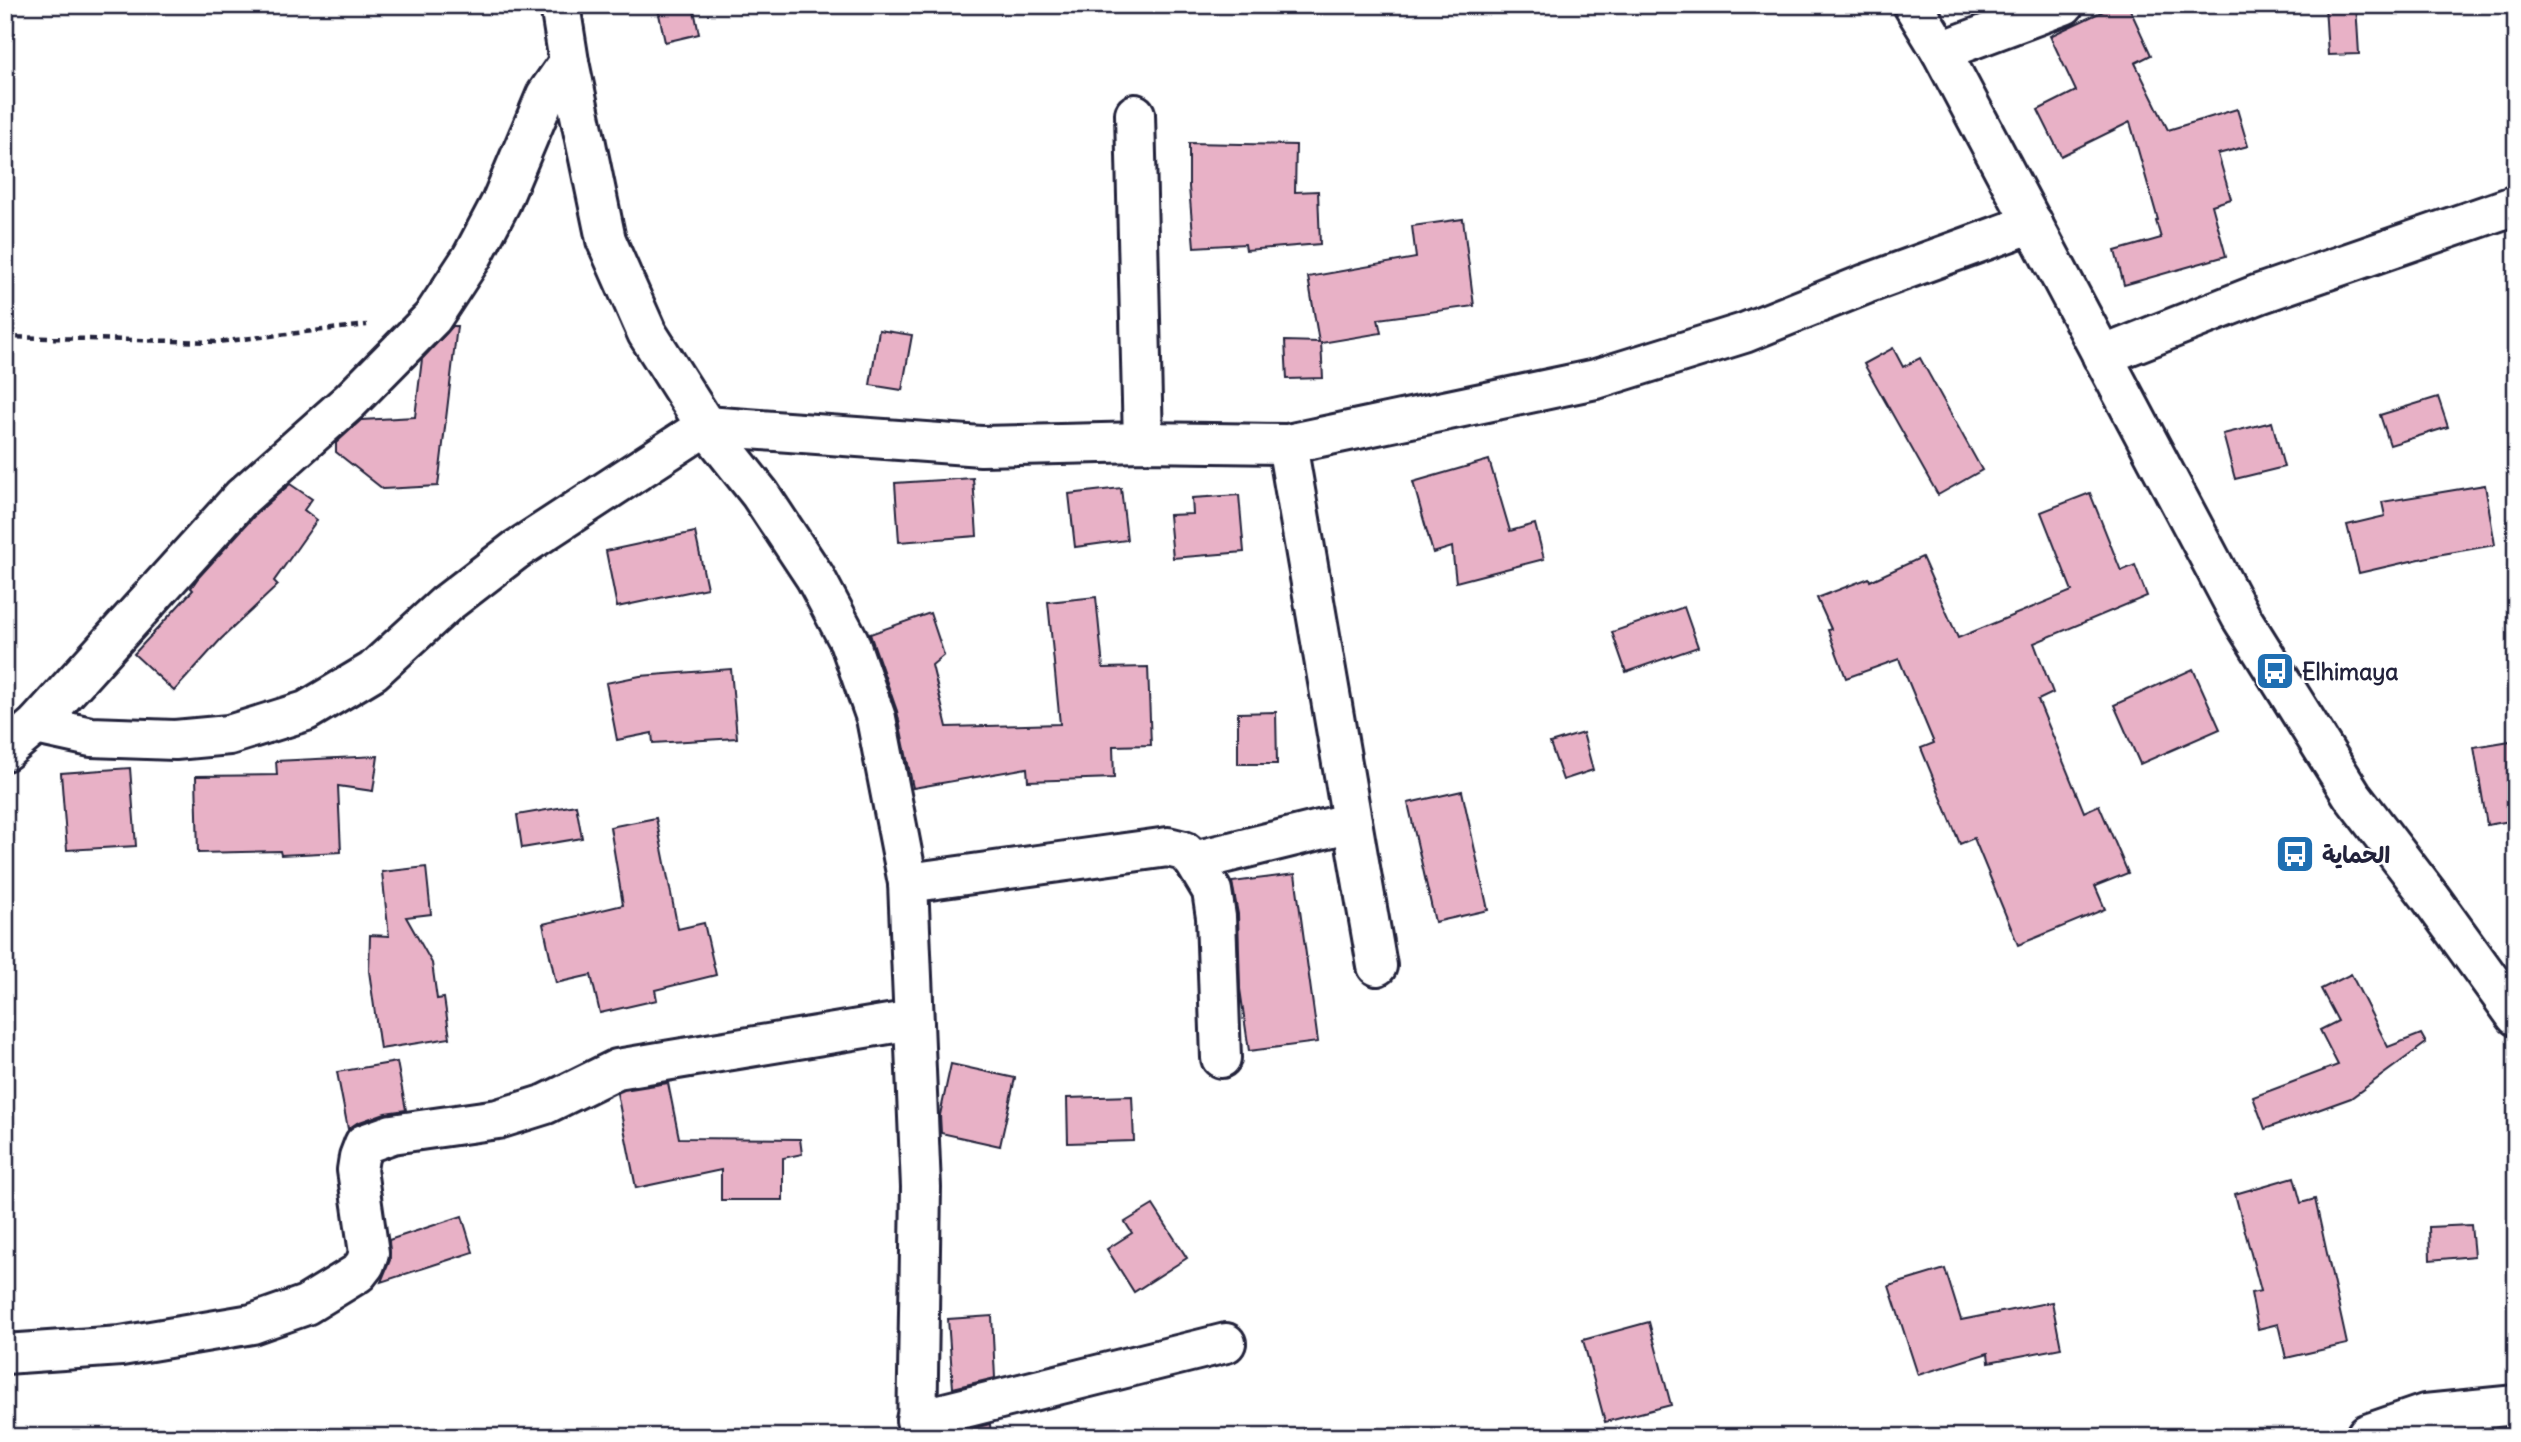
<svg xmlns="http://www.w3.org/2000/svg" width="2521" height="1442" font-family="Delius,'Playpen Sans Arabic',sans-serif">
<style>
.building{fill:#e8b1c6;stroke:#22223b;stroke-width:2}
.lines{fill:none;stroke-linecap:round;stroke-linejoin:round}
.minor-casing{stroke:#22223b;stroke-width:44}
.secondary-casing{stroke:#22223b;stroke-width:44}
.path{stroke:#22223b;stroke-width:4.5;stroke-dasharray:7 5;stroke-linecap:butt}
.minor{stroke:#fff;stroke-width:38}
.secondary{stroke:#fff;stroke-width:38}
.labels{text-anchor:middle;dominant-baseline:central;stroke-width:5;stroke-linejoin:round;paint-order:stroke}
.poi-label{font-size:23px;font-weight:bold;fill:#22223b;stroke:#fff;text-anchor:start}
</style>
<rect width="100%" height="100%" fill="#fff"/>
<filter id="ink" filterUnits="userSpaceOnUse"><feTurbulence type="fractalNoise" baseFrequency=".0143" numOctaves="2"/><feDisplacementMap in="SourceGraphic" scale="14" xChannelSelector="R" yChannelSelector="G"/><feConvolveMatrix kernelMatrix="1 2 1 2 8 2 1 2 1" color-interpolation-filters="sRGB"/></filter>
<g filter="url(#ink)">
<!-- building -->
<g class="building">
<polygon points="657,5 693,5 699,34 665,42"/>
<polygon points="2116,5 2128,5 2151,55 2135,63 2168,130 2237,109 2248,146 2218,154 2231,199 2212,205 2226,256 2124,285 2115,251 2161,238 2156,221 2158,220 2130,122 2061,156 2038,110 2076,91 2050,36"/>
<polygon points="2325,5 2356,5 2359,54 2328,55"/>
<polygon points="1189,143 1296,145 1295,192 1318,191 1320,244 1246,250 1245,244 1194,247 1189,187"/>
<polygon points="1463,219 1474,306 1378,319 1381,333 1321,343 1323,378 1287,379 1285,341 1319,342 1308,277 1416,258 1412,226"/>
<polygon points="453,326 457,326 438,486 383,489 336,452 336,443 361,420 415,417 422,359"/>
<polygon points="879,330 912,335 902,390 870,385"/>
<polygon points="1893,348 1903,367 1920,358 1982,470 1938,495 1864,364"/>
<polygon points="2438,397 2448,427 2390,445 2380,415"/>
<polygon points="2272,422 2284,467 2235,479 2223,434"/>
<polygon points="1489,460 1510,531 1535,524 1544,559 1456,582 1452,547 1433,553 1413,482"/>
<polygon points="973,478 977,536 899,542 895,483"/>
<polygon points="290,484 312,499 304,510 317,520 274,581 278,585 221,639 174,691 134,654 193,590 191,588 198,578 257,513"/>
<polygon points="2485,485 2495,545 2437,555 2359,573 2347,525 2385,516 2382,502"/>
<polygon points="1121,488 1127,540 1075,547 1069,494"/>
<polygon points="2090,493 2121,571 2135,565 2147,596 2034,643 2053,693 2038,700 2084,812 2099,805 2128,873 2095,886 2105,909 2018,945 1974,838 1960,844 1921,748 1934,743 1899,659 1846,678 1828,630 1831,629 1817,598 1869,578 1870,581 1922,557 1958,638 2072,591 2041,512"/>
<polygon points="1239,495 1244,552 1173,558 1169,515 1193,514 1192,498"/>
<polygon points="695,532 707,588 617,607 606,551"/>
<polygon points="1096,597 1103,668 1148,667 1151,745 1113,746 1114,778 1028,781 1027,768 913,788 897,711 870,634 930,613 944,655 932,665 947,727 1060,724 1048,602"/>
<polygon points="1684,607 1698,647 1626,672 1612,632"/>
<polygon points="731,669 737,738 653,743 652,733 617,740 606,683 640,676"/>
<polygon points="2193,669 2220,729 2140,764 2114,705"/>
<polygon points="1276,712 1277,764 1238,764 1238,713"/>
<polygon points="1583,733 1593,770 1563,780 1550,743"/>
<polygon points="2516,740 2516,820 2487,825 2474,747"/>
<polygon points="378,756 373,791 338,786 341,852 281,855 280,851 198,853 196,776 277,775 276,761"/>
<polygon points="130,768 136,846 67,850 61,773"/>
<polygon points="1462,791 1488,910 1435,922 1408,803"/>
<polygon points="576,805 582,838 522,848 517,815"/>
<polygon points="656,818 678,929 704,923 716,975 655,990 657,1000 600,1013 591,975 556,983 543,924 623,905 610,827"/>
<polygon points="426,867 431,914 406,917 432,963 437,999 444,998 450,1038 380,1049 369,971 370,935 389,936 382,872"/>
<polygon points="1295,874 1318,1042 1249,1051 1240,989 1238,914 1232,882"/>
<polygon points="2351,974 2388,1047 2421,1034 2426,1043 2351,1098 2265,1129 2253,1097 2338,1065 2320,1030 2338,1021 2321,989"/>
<polygon points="397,1062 406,1110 385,1113 357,1123 348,1129 337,1072"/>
<polygon points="951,1064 1015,1078 1000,1146 941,1133 940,1115"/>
<polygon points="668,1083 679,1138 800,1139 802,1154 783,1158 783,1200 721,1200 721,1170 636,1188 617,1093 624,1090"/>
<polygon points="1132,1096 1134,1141 1068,1143 1067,1098"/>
<polygon points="2294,1177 2301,1203 2315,1199 2347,1344 2286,1358 2278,1324 2258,1329 2251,1293 2261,1291 2235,1194"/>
<polygon points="1153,1205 1187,1258 1134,1292 1107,1249 1132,1233 1125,1222"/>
<polygon points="462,1216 473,1252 381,1282 390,1260 389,1240"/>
<polygon points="2471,1225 2474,1256 2430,1260 2429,1227"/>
<polygon points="1945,1269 1961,1320 2052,1302 2061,1348 1989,1362 1988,1353 1918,1375 1889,1286"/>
<polygon points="992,1316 995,1378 953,1388 948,1319"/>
<polygon points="1649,1322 1671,1405 1605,1422 1583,1340"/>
<polygon points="990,1424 991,1437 956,1437 956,1433"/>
</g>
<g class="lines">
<!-- minor casing -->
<g class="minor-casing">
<g id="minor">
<polyline points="560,5 569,62 606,240 647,333 706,426 760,494 815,577 849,641 876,718 908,883 921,1187 917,1437"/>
<polyline points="1941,51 2064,5"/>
<polyline points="1135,114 1143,442"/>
<polyline points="2102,356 2259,294 2516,205"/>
<polyline points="1287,444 1377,966"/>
<polyline points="36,725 91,737 175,740 229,735 306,711 373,671 446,604 516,550 706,426 981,446 1143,442 1287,444 1596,379 1744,333 1866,284 2033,223"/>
<polyline points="5,751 36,725 242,497 350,401 432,318 472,257 501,202 546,95 569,62"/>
<polyline points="1194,861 1352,822"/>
<polyline points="908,883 1168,847 1184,851 1194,861 1212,891 1216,917 1221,1058"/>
<polyline points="5,1354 121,1346 252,1324 306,1305 358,1273 365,1264 369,1253 357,1170 359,1157 364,1144 392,1134 498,1119 546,1104 617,1069 913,1020"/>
<polyline points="916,1420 1226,1343"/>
<polyline points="2365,1437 2367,1434 2425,1414 2516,1405"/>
</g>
</g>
<!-- secondary casing -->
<g class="secondary-casing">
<polyline id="secondary" points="1913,5 1941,51 2241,617 2352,795 2430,897 2516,1016"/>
</g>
<!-- path -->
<polyline class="path" points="5,337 217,342 367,325"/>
<!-- minor -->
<use href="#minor" class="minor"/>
<!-- secondary -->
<use href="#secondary" class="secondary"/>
</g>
</g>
<!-- icons -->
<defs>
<g id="bus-square" transform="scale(2.0125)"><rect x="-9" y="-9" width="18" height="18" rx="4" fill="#1f6fb2" stroke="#fff"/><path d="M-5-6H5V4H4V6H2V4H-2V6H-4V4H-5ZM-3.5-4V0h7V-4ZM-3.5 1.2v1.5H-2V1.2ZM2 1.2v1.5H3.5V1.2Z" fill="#fff"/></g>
</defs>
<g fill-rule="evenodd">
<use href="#bus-square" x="2275" y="671"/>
<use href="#bus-square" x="2295" y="854"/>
</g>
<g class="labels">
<!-- poi labels -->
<g class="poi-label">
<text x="2302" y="671">Elhimaya</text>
<text x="2322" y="854">الحماية</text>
</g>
</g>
<!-- margin -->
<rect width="2521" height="1442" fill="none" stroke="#fff" stroke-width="28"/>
<rect x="14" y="14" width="2493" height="1414" fill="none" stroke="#22223b" stroke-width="2.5" filter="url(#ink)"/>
</svg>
